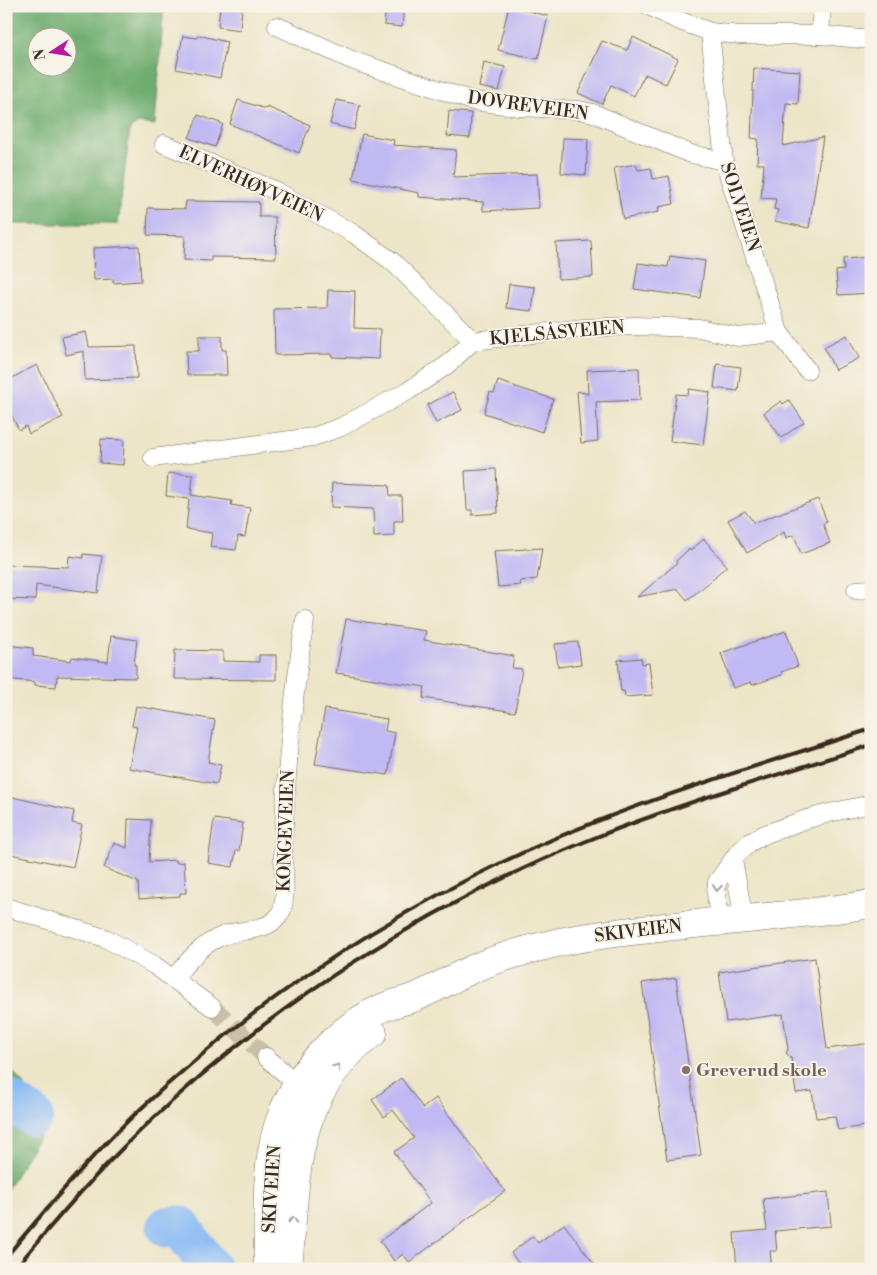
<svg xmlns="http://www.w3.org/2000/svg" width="877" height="1275" font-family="'Libre Bodoni',serif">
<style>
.forest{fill:#6fad6f;stroke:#556c46;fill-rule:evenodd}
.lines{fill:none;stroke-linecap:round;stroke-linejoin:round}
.river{stroke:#88baf5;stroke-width:41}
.building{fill:#c1b9f3}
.street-tunnel{stroke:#c9c0a5;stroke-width:18;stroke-dasharray:18 9;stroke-linecap:butt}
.street-casing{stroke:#796b59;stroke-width:19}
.primary-casing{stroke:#796b59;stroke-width:29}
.street{stroke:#fff;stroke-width:18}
.primary{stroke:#fff;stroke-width:28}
.rail{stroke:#3b2a1e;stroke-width:4}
.oneway{stroke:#a79f9a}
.education-dot{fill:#8d6e63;stroke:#f7f3e8;stroke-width:2}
.labels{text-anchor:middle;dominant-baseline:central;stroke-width:4;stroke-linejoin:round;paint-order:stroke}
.street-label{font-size:18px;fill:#3b2a1e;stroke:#f7f3e8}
.education-label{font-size:18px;font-weight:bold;fill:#785e54;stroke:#f7f3e8;text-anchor:start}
</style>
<rect width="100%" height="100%" fill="#f7f3e8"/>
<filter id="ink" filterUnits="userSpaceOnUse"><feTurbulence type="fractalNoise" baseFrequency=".02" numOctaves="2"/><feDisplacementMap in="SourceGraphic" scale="10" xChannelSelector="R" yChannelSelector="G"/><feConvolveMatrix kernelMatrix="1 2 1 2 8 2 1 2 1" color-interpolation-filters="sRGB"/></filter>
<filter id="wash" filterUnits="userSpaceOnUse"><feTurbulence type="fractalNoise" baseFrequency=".0096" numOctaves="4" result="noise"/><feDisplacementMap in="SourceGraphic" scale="20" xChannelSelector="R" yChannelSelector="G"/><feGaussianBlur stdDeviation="1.12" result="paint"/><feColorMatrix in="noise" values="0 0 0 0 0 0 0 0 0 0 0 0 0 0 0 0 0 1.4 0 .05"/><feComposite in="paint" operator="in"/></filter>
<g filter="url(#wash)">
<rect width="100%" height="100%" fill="#ece5c7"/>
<!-- forest -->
<g class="forest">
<path d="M 6,6 L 164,6 L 155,125 L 138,123 L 130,129 L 118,224 L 6,224 ZM 38,38 L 68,38 L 68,68 L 38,68 Z"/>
<polygon points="6,1063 50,1118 6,1191"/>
</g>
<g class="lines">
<!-- river -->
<g class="river">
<polyline points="6,1099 33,1116"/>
<polyline points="167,1227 180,1226 211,1269"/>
</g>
</g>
<g id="blocks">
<!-- building -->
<g class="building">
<polygon points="220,6 242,8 240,30 218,27"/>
<polygon points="386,6 404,6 402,27 384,25"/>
<polygon points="509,6 548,16 538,59 498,50"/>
<polygon points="198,35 227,42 220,78 176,69 183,36 197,38"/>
<polygon points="633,37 678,59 666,84 645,74 634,96 611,85 602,104 578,93 602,41 627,50"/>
<polygon points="484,62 505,67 499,91 479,87"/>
<polygon points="754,68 800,71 798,104 786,103 783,146 823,137 809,228 775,221 778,210 774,209 776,199 761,198 764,164 757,164 758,139 751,138"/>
<polygon points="238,100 266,109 267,107 310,125 299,153 230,124"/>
<polygon points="336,100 360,105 354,130 330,124"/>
<polygon points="449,111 471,113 470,138 447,136"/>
<polygon points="198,115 223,124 215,147 189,138"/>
<polygon points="362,134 394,140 393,145 456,150 453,177 537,174 539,208 483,211 483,202 419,197 419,193 353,179"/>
<polygon points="563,138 588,139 586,175 561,173"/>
<polygon points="636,164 638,170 651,168 653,179 669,176 674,204 658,207 659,212 623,219 614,168"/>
<polygon points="186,201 259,202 259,217 275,217 276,258 211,257 211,261 184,260 185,236 147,235 148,208 185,209"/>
<polygon points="591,241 593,277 558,279 556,243"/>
<polygon points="139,246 141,281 113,283 113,279 94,280 93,248"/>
<polygon points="670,256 705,261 700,298 634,289 638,263 668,267"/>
<polygon points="871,257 871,293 838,295 836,271 844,270 843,259"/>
<polygon points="509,284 535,287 532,311 506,308"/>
<polygon points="328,290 355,291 354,328 380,329 379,359 332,357 332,354 275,355 274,309 327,308"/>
<polygon points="86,332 89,347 136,346 137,378 85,380 84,351 66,355 62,337"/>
<polygon points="847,335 859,358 835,370 824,347"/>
<polygon points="199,336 222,336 222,350 226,350 227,375 187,375 186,351 199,351"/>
<polygon points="717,364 741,367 738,391 714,388"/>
<polygon points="37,365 63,417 29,434 26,426 19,430 6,405 6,381"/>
<polygon points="639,368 640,400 596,402 598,441 581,443 577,391 588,394 587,370"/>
<polygon points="498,381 553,399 542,432 484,413 490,392 494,393"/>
<polygon points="689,389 710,392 703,445 670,441 676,394 688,395"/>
<polygon points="453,392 462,410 436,423 427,405"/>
<polygon points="789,400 804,422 781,438 764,413 781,401 783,404"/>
<polygon points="101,439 124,440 123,465 100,463"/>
<polygon points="496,469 498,513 472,515 472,510 467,510 465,471"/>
<polygon points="168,473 193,475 191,495 232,501 231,505 250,508 245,537 238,536 236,550 210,547 212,533 186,529 189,499 166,496"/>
<polygon points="332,483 389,485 390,496 402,496 403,521 394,521 394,536 374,537 373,509 331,507"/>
<polygon points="818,499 827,522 823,524 830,543 801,554 794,535 786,538 784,532 747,553 728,520 745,511 754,523"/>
<polygon points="704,539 727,566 715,576 716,577 687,600 678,589 637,597 677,563 676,561 689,549 690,551"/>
<polygon points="542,548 537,579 520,581 521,585 498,587 494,551"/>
<polygon points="83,554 102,556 98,593 36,585 35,600 6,599 6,565 68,567 69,556 83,558"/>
<polygon points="346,619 426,631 424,640 514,656 512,668 522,669 515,712 423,698 425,687 336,673"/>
<polygon points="786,631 798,666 781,672 782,675 752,685 751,682 733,688 721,653"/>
<polygon points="111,636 137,640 134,665 136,665 136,678 57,676 56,687 35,685 35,682 6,679 6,645 33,648 33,656 71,661 72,657 108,662"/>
<polygon points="578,642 581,664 558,667 555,644"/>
<polygon points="175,650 223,651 223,661 259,662 259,655 276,655 276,680 174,679"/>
<polygon points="641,658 642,664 649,663 653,695 625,697 624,691 621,691 618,660"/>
<polygon points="136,706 215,720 208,762 221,765 217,784 129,768 137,727 132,726"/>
<polygon points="325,709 387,719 385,731 395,733 388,775 315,764"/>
<polygon points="12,797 74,811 72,823 82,825 73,867 6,853 6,809 10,809"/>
<polygon points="128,819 151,820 149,862 176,860 177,863 184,862 186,893 180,893 180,896 139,899 138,882 104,868 114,843 127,848"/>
<polygon points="214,819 243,823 239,851 236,850 233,867 208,863"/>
<polygon points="815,958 827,1049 871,1043 871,1125 838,1130 835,1116 816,1118 812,1091 796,1093 791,1058 786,1053 788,1049 783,1014 726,1022 719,972"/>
<polygon points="676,978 701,1155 667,1160 642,983"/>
<polygon points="401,1078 423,1108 436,1098 505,1191 409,1262 403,1254 394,1261 380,1241 431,1203 394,1152 414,1138 393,1110 384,1117 372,1100"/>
<polygon points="828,1192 831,1226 775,1231 777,1251 770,1251 772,1269 737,1269 734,1233 767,1230 763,1199"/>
<polygon points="564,1224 598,1269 523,1269 511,1253 533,1236 538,1243"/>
</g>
</g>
</g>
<g filter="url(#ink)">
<use href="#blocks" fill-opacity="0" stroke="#796b59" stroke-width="1"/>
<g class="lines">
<!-- street-tunnel -->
<polyline class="street-tunnel" points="212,1007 266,1057"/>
<!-- street casing -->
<g class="street-casing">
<g id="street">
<polyline points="649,6 675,19 710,32 740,35 820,35 871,40"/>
<polyline points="277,26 354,61 473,101 520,107 579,110 593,113 691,154 724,161"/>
<polyline points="710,32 724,161 779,332 807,370"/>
<polyline points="820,35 822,6"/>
<polyline points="164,144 274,190 354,234 393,262 473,341"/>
<polyline points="153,458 313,437 341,427 408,391 447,365 473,341 584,328 635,326 699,328 738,337 779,332"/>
<polyline points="856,590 871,589"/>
<polyline points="733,860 744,919"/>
<polyline points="6,907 105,938 154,965 212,1007"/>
<polyline points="719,922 716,892 717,882 737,854 749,843 763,835 804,820 829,813 871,804"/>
<path d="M 174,978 C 187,962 202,944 222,936 C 239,929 266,932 278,917 C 289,904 283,870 283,854 C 285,775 293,697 305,620"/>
<polyline points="266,1057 305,1091"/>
</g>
</g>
<!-- primary casing -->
<g class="primary-casing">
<g id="primary">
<path d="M 268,1269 C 268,1218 263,1160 283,1112 C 301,1069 339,1027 382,1008 C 393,1003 405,1001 416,997 C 436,988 455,977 475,968 C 499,957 526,950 552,944 C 589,935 627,932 665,927 C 733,920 803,915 871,904"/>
<path d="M 288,1269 C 297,1176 290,1095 373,1033"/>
</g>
</g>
<!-- street -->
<use href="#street" class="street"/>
<!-- primary -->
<use href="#primary" class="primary"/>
<!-- rail -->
<g class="rail">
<path d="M 6,1257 C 47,1208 88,1159 134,1115 C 244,1011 368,926 505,861 C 621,805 748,769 871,729"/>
<path d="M 15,1269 C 55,1220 97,1172 143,1128 C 270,1006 421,909 584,842 C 677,804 775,776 871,745"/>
</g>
</g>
<!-- one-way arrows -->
<defs><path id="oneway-chevron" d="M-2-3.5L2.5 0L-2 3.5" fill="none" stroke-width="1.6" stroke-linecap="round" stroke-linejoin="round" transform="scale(1.25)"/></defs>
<g class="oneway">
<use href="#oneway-chevron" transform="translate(717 888) rotate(97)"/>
<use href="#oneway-chevron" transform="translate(337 1067) rotate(-53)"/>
<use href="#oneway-chevron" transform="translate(293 1220) rotate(-87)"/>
</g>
</g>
<!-- markers -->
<circle class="education-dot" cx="686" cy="1070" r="5"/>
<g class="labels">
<!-- street labels -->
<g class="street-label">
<text transform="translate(528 106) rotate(8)">DOVREVEIEN</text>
<text transform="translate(251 184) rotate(25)">ELVERHØYVEIEN</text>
<text transform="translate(740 207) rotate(72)">SOLVEIEN</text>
<text transform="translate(557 333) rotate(-5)">KJELSÅSVEIEN</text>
<text transform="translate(286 831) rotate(-88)">KONGEVEIEN</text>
<text transform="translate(638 931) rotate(-7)">SKIVEIEN</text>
<text transform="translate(272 1189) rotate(-86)">SKIVEIEN</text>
</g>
<!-- education labels -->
<g class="education-label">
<text x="696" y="1070">Greverud skole</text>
</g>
</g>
<!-- margin -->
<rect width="877" height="1275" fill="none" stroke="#f7f3e8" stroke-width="25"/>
<!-- north arrow -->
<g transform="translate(52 52) rotate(258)"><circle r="24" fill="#f7f3e8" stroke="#aca397"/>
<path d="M0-4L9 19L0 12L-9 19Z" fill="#b5179e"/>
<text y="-8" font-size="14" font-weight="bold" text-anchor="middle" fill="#3b2a1e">N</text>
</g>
</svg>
